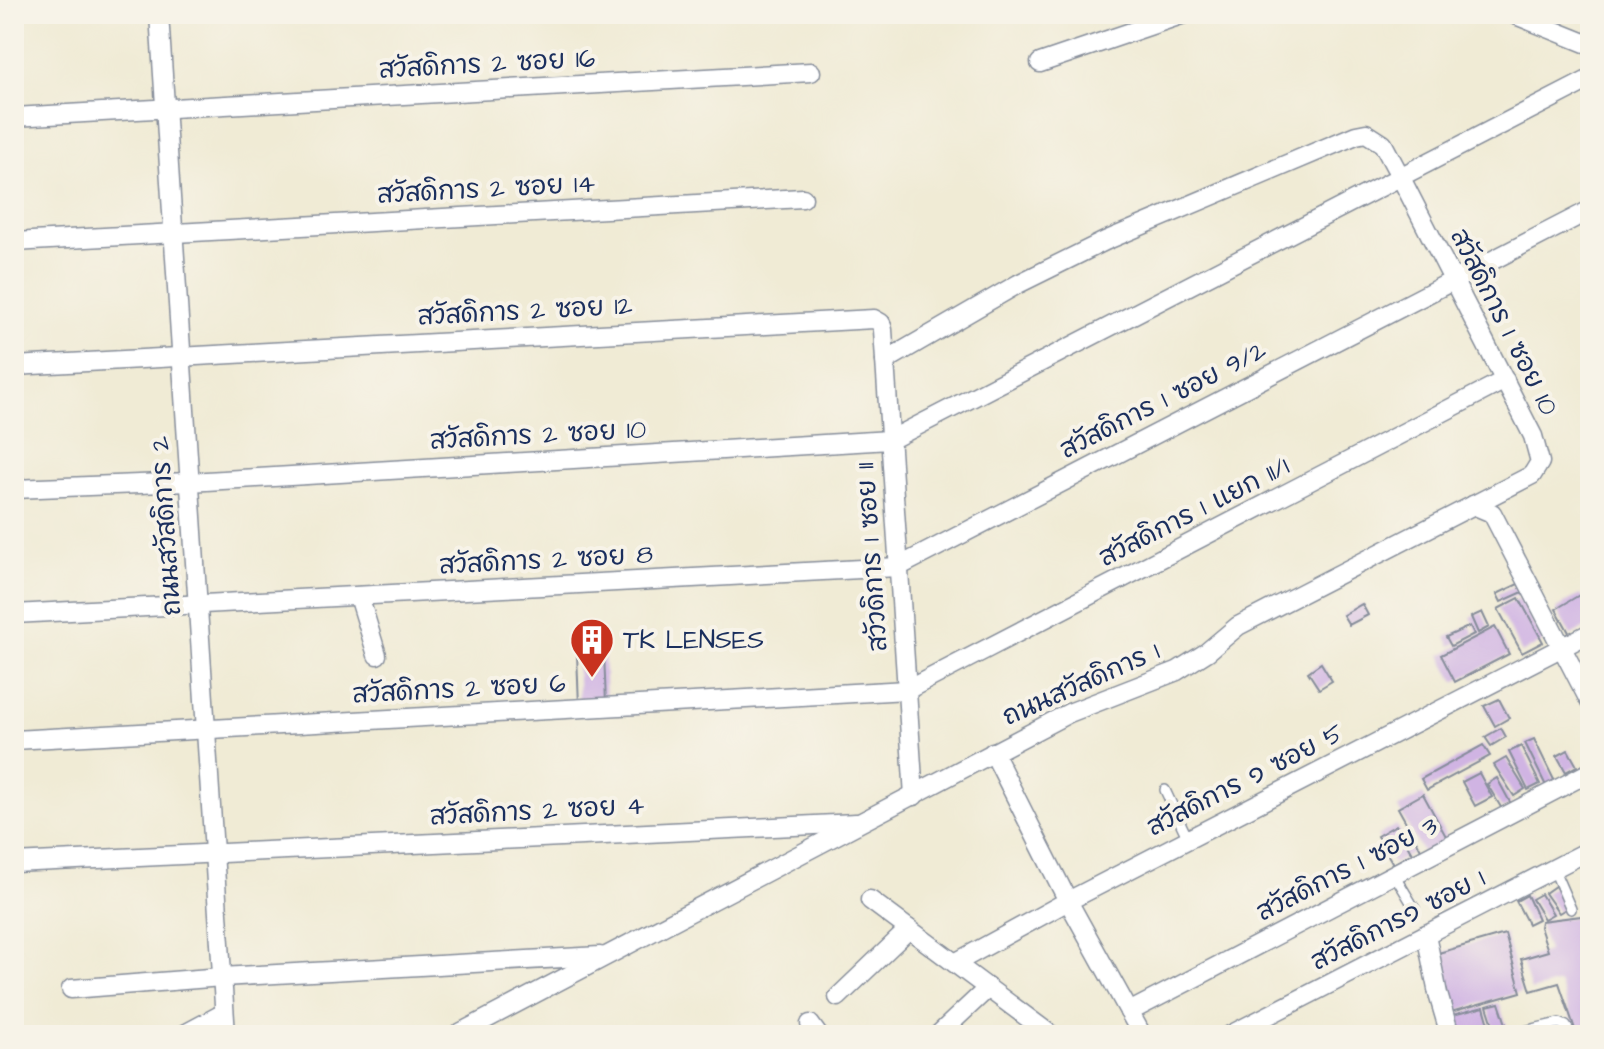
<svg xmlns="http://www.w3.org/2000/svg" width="1604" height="1049" font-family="'Architects Daughter','Playpen Sans Thai',sans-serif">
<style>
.building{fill:#d0b4e3}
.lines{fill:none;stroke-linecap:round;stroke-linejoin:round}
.service-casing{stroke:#868d9a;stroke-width:12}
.minor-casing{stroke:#868d9a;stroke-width:21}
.service{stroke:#fff;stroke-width:9}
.minor{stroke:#fff;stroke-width:18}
.labels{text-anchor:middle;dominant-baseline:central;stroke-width:8;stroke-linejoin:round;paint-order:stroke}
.street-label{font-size:26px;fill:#1b2f5e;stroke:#f7f3e8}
.poi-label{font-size:26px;fill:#1b2f5e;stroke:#f7f3e8;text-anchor:start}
</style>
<rect width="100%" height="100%" fill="#f7f3e8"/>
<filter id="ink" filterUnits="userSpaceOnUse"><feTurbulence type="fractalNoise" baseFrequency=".0125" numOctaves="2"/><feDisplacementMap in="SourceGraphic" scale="16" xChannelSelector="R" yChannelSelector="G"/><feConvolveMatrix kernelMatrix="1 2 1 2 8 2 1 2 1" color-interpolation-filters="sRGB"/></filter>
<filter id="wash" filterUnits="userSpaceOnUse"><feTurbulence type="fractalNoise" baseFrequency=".006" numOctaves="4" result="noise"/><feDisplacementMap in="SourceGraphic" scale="32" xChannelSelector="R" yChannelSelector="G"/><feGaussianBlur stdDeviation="1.8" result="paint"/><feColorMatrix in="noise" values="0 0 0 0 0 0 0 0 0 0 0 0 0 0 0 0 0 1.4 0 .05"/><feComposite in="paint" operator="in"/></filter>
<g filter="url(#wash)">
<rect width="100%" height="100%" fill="#f0ebd5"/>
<g id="blocks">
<!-- building -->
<g class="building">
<polygon points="1518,584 1523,592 1501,602 1497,594"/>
<polygon points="1581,594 1590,609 1590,625 1571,636 1556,609"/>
<polygon points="1519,598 1543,642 1522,653 1498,609"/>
<polygon points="1362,604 1368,615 1349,625 1343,615"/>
<polygon points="1482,612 1489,627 1478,633 1471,617"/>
<polygon points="1470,626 1474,634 1451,646 1446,637"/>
<polygon points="1495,627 1509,654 1455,682 1441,655"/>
<polygon points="604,652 606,704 579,706 577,654"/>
<polygon points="1321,663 1332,681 1319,689 1308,672"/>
<polygon points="1499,699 1509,718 1495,726 1484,706"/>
<polygon points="1501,728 1506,737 1491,746 1485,737"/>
<polygon points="1534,739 1556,784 1547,788 1525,743"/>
<polygon points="1483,745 1490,756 1427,790 1421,779"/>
<polygon points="1521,746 1540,784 1528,790 1509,752"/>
<polygon points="1568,750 1577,766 1566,772 1557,756"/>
<polygon points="1506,758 1525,789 1514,796 1494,765"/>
<polygon points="1479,773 1492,797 1475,806 1462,782"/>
<polygon points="1497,778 1511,804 1502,809 1487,784"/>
<polygon points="1423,794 1448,840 1423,853 1398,808"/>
<polygon points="1396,825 1412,853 1393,864 1377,836"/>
<polygon points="1555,886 1569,907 1559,913 1545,893"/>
<polygon points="1541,894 1553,914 1544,919 1532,899"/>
<polygon points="1527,895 1538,919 1528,924 1516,901"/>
<polygon points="1590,915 1590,1035 1577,1035 1559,983 1531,991 1521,959 1548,951 1540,927 1541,921"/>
<polygon points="1505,934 1521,992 1451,1012 1435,954"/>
<polygon points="1499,1003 1508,1030 1496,1034 1487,1006"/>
<polygon points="1484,1007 1492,1035 1455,1035 1449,1016"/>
</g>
</g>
</g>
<g filter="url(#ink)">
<use href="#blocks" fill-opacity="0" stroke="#868d9a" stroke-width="2"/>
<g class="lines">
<!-- service casing -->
<g class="service-casing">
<g id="service">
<polyline points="1165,790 1188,839"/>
<polyline points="1554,870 1571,909"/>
<polyline points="1394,874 1415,909"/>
<polyline points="1507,1035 1559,1023 1566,1026 1572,1035"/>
</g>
</g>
<!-- minor casing -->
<g class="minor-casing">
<g id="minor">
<polyline points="159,14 226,1035"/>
<polyline points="1513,14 1590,45"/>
<polyline points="1040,63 1184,14"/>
<polyline points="14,117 811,72"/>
<polyline points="14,242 803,198"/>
<polyline points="14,366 874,319 881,323 883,330 914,796"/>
<polyline points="14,489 189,482 890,440 1590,79"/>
<polyline points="1473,505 1492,513 1590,702"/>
<polyline points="359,596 377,655"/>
<polyline points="14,614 898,567 1590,210"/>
<polyline points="14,740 907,690 1505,380"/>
<polyline points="993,752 1068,901 1142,1035"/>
<polyline points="14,863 856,823"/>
<polyline points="870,900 1051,1035"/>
<polyline points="1426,934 1438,994 1450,1035"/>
<polyline points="955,963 1068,901 1590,633"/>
<polyline points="71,989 222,977 600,956"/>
<polyline points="838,997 909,929"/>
<polyline points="1129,1012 1590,772"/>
<polyline points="810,1024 818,1035"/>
<polyline points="183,1035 224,1013"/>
<polyline points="456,1035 1069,713 1177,671 1207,652 1238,626 1532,475 1540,462 1533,436 1400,176 1383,144 1366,133 1356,135 1105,241 1018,284 885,361"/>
<polyline points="938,1035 988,988"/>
<polyline points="1230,1035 1590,850"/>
</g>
</g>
<!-- service -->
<use href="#service" class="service"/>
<!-- minor -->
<use href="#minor" class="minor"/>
</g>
</g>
<!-- icons -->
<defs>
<g id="building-pin" transform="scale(2.3)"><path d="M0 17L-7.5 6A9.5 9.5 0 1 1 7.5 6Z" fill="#c8321e" stroke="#f7f3e8"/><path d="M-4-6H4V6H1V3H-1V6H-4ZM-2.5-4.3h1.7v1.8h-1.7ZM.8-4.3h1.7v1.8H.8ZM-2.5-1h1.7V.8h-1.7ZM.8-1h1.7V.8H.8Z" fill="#fff"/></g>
</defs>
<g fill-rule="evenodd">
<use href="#building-pin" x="592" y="640"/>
</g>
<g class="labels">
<!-- street labels -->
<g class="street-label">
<text transform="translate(487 64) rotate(-3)">สวัสดิการ 2 ซอย 16</text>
<text transform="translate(486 189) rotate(-3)">สวัสดิการ 2 ซอย 14</text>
<text transform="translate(525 311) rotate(-3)">สวัสดิการ 2 ซอย 12</text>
<text transform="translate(1504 322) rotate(63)">สวัสดิการ 1 ซอย 10</text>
<text transform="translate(1163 400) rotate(-27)">สวัสดิการ 1 ซอย 9/2</text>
<text transform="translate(538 435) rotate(-3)">สวัสดิการ 2 ซอย 10</text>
<text transform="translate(1194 512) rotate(-27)">สวัสดิการ 1 แยก 11/1</text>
<text transform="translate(166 526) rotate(-94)">ถนนสวัสดิการ 2</text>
<text transform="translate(872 557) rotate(-94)">สวัวดิการ 1 ซอย 11</text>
<text transform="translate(546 560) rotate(-3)">สวัสดิการ 2 ซอย 8</text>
<text transform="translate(1081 684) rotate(-24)">ถนนสวัสดิการ 1</text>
<text transform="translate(459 689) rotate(-3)">สวัสดิการ 2 ซอย 6</text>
<text transform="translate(1245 780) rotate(-27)">สวัสดิการ ๑ ซอย 5</text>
<text transform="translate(537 811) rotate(-3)">สวัสดิการ 2 ซอย 4</text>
<text transform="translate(1347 869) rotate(-27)">สวัสดิการ 1 ซอย 3</text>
<text transform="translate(1398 920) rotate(-27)">สวัสดิการ๑ ซอย 1</text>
</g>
<!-- poi labels -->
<g class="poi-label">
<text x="623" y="640">TK LENSES</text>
</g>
</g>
<!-- margin -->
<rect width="1604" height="1049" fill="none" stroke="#f7f3e8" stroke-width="48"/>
</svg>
